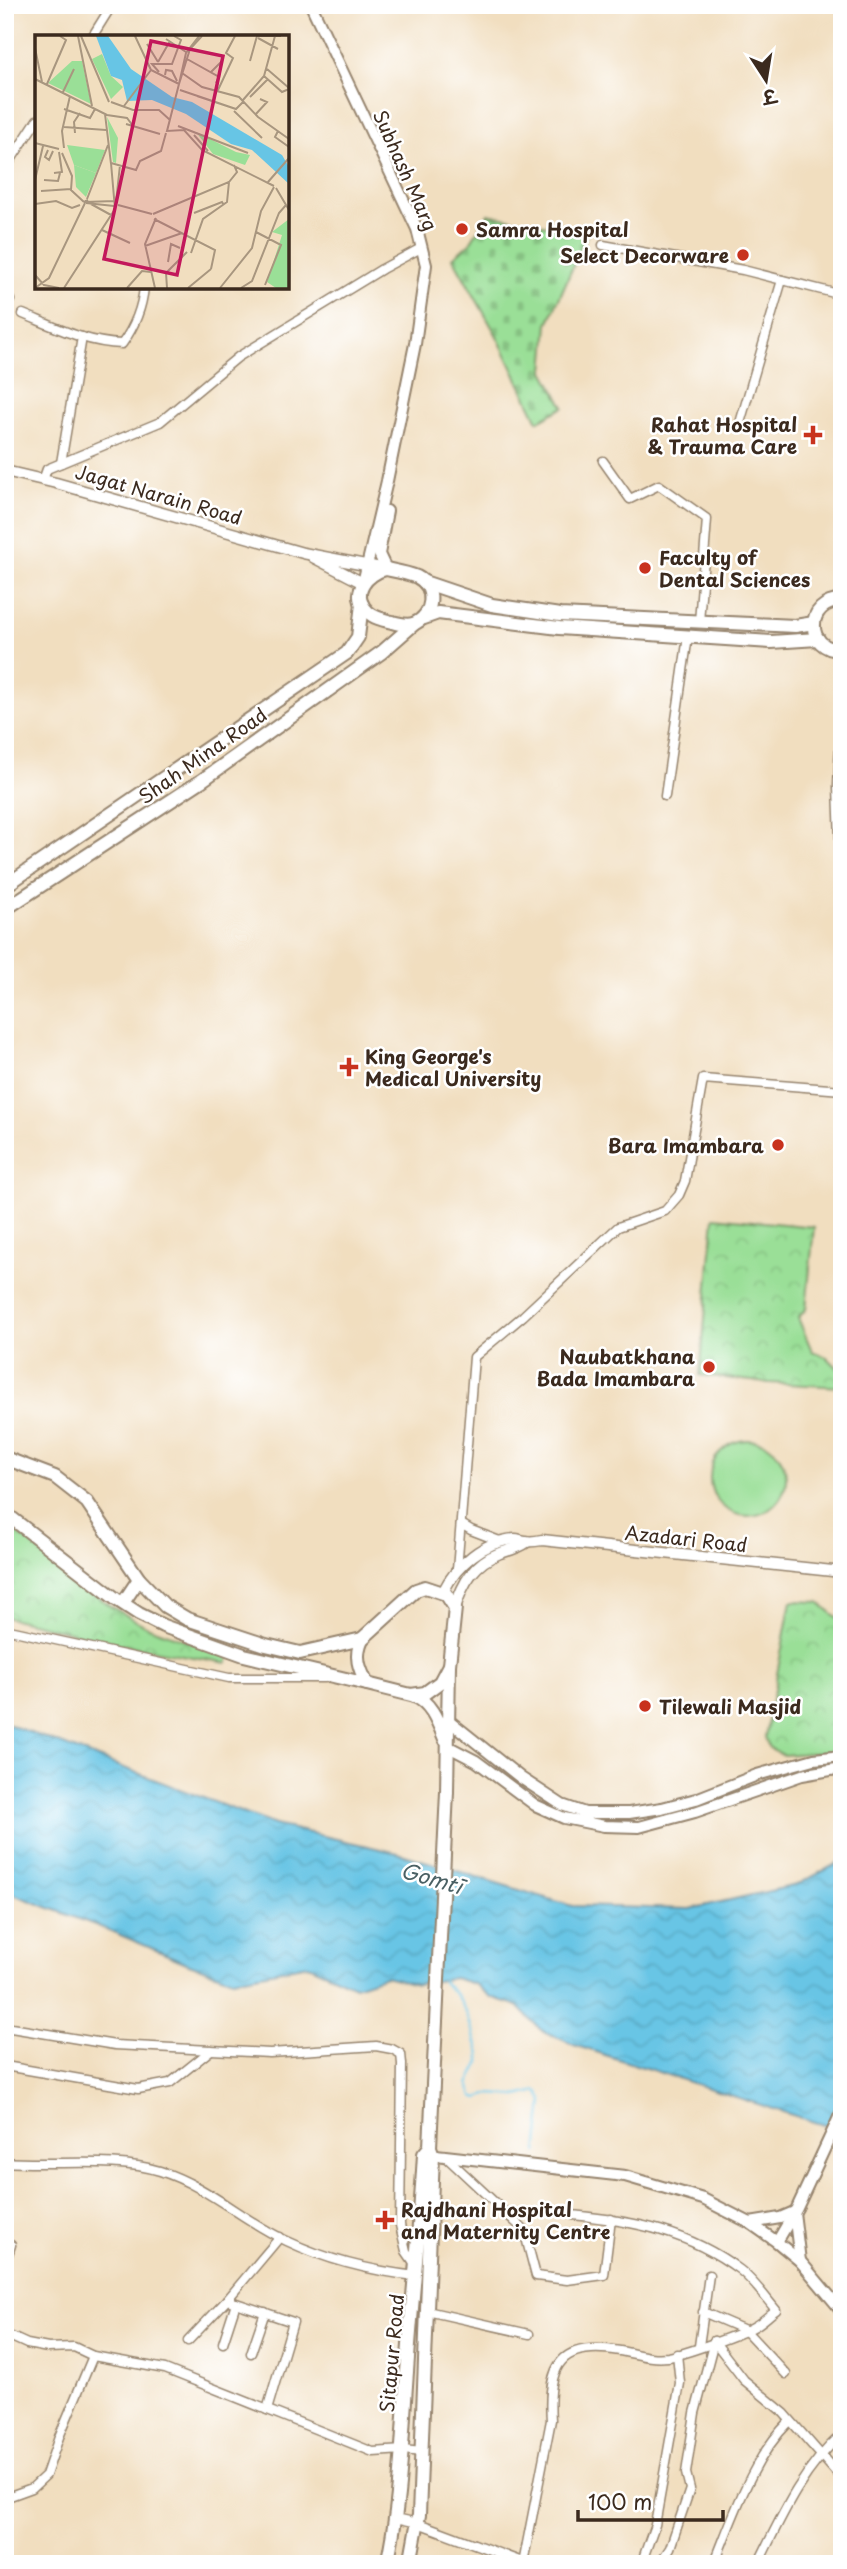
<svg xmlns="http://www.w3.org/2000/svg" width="847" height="2569" font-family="'Playpen Sans','Playpen Sans Deva',sans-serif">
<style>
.green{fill:#9adf97;stroke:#6a845a;stroke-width:2}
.cemetery{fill:url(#cemetery-stones);stroke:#6a845a;stroke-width:2}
.park{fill:url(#park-crowns);stroke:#6a845a;stroke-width:2}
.water{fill:url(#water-waves);stroke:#517882;stroke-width:2}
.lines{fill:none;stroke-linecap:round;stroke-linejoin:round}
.stream{stroke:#67c5e5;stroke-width:2.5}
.minor-casing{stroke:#96846e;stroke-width:11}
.tertiary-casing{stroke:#96846e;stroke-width:13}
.secondary-casing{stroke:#96846e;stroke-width:14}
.primary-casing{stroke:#96846e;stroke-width:16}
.minor{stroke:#fff;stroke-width:8}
.tertiary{stroke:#fff;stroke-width:10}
.secondary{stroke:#fff;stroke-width:10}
.primary{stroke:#fff;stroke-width:12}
.poi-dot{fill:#c8321e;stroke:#fff;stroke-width:2.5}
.labels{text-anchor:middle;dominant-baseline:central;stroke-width:5;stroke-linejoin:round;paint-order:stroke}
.street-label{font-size:19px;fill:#3b2a1e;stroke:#fff}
.poi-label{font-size:19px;font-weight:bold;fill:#3b2a1e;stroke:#fff;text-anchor:start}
.water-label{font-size:21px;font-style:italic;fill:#4a6064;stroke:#fff}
.inset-road{fill:none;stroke:#a8967f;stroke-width:2}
.view{fill:#c2185b;fill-opacity:0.15;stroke:#c2185b;stroke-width:3.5}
.inset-edge{fill:none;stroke:#3b2a1e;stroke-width:3.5}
</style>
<defs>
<pattern id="cemetery-stones" width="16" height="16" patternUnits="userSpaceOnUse" patternTransform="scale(1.75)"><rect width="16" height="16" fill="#9adf97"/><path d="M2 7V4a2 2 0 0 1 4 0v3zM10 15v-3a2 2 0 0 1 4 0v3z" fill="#86c082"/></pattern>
<pattern id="park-crowns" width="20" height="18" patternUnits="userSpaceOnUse" patternTransform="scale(1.75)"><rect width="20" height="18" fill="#9adf97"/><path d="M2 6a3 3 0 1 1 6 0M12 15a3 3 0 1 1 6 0" fill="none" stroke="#86c082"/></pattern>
<pattern id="water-waves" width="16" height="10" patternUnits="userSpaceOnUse" patternTransform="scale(1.75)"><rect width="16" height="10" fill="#67c5e5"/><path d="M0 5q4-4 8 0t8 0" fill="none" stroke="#5aa9c4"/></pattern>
</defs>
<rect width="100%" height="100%" fill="#fff"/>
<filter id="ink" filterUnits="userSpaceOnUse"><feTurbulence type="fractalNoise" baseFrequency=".0143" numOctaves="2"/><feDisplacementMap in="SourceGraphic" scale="14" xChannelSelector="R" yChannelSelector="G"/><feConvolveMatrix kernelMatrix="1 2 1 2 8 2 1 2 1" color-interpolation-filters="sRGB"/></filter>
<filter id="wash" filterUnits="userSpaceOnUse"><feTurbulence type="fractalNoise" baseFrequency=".00686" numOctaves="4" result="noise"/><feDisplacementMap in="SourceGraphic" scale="28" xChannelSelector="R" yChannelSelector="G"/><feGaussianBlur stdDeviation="1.57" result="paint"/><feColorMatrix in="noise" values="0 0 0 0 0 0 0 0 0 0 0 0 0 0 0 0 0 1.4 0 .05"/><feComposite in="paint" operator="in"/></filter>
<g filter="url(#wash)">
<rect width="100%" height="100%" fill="#f1debf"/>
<!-- green -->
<circle class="green" cx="748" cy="1478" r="38"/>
<!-- cemetery -->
<polygon class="cemetery" points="488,214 587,234 548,324 544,371 564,407 538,421 497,336 453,258 470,243"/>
<!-- park -->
<g class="park">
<polygon points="714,1217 814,1227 806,1309 798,1318 812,1351 827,1357 842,1372 842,1387 769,1383 700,1375"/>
<polygon points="5,1523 110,1606 146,1626 230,1656 227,1663 125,1645 5,1617"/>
<polygon points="791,1601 819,1602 842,1622 842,1751 783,1755 769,1748 765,1737"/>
</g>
<!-- water -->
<polygon class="water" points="5,1723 275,1825 398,1853 572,1906 690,1909 797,1885 842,1861 842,2131 574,2045 541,2030 518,2006 491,1997 474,1984 454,1978 417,1984 385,1976 355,1986 308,1965 233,1979 189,1964 111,1931 5,1891"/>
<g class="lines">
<!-- stream -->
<polyline class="stream" points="442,1981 456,1995 467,2014 480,2055 480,2062 469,2084 473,2096 478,2098 491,2094 517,2096 538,2091 543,2101 537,2152"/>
</g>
</g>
<g filter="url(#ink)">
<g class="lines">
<!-- minor casing -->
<g class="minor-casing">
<g id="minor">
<polyline points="92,37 112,5"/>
<polyline points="5,169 37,120"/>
<polyline points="603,245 743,270 842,295"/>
<polyline points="5,300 10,300"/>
<path d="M 23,314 C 55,327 86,343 122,344 C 135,326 142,309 144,287"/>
<polyline points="740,423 782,280"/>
<polyline points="603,461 630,499 659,485 707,519 699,622"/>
<polyline points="61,463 82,337"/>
<polyline points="43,480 47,469 160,422 238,357 382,269 421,248"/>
<polyline points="842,695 838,786 842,895"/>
<polyline points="665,796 688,636"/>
<polyline points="461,1524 471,1530 502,1542"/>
<polyline points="457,1570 474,1357 523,1316 618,1227 665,1211 679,1195 685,1181 703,1079 842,1090"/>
<polyline points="5,1629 229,1678 325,1678"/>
<polyline points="5,2027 115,2045 270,2053 376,2046 392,2049 401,2054 402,2064 400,2225 406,2251 415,2264"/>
<polyline points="5,2066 138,2089 170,2083 211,2050"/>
<polyline points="444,2155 524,2230 536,2276 567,2280 604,2275 611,2219"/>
<path d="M 5,2162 C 53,2166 116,2157 160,2171 C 208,2186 243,2221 287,2241 C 327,2260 372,2271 416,2276"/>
<polyline points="5,2264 11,2245"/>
<polyline points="227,2300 293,2322 267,2410"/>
<polyline points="427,2311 529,2334"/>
<polyline points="703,2312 745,2330 786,2374"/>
<polyline points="5,2334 27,2344 48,2348 74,2347 93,2356 165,2369 373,2452 403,2450 422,2452"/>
<polyline points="188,2341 227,2300 280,2237"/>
<polyline points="714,2341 744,2380 784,2413 842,2479"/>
<polyline points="223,2343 236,2303"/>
<polyline points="699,2346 709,2275"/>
<polyline points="251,2353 265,2312"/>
<polyline points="5,2494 10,2496 32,2488 46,2475 59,2437 93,2356"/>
<polyline points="396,2518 418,2523 525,2563"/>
<path d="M 759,2562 C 782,2515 802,2470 842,2434"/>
<path d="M 523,2564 L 551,2420 C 547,2364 561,2341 620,2351 C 638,2354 648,2359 668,2357 C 682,2355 742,2334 755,2326 C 762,2322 769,2315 776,2310 C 765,2297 753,2280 740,2270 C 688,2231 634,2221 572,2215"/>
<polyline points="641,2564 655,2525 680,2383 677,2354"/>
<polyline points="659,2564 670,2548 690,2489 686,2473 695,2413 714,2341"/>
<path d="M 714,2564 C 734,2515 752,2458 790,2421"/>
</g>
</g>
<!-- tertiary casing -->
<g class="tertiary-casing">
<g id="tertiary">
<polyline points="5,471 56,483 303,553 386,569"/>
<polyline points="313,557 363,583"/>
<path d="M 443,1592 C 456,1565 484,1541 515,1539 C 519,1539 522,1541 526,1541 C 531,1542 537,1541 542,1540 L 842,1572"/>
<path d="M 455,1608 C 463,1582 474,1563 500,1553 C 510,1550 519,1548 527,1542"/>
</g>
</g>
<!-- secondary casing -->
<g class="secondary-casing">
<g id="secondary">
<polyline points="311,5 417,229 426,265 415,344 387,481 363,583"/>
<polyline points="386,569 379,554 387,511"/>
<polyline points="447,1719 521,1778 562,1805 585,1813 629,1813 662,1808 696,1799 757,1775 814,1759 842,1756"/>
<polyline points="447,1746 476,1761 535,1805 564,1818 604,1826 639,1827 695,1812 802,1775 842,1768"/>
<polyline points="427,2154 625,2176 703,2199 750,2223 777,2242 800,2261 842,2311"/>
<polyline points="750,2223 780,2218 794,2212 800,2261"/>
<polyline points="777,2242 797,2208 842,2111"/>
</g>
</g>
<!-- primary casing -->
<g class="primary-casing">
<g id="primary">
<path d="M 386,569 C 396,571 408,573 417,577 C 437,587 434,616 413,624 C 406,626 399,624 392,622 C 384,620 374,618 368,612 C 349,594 367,573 386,569 Z"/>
<polyline points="424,582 492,605 560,615 795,626 814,623"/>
<path d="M 842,601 C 805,600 804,651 842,650"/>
<polyline points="424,618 438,613 559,628 771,642 818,639"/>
<polyline points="5,886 347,653 358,637 362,604"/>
<polyline points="5,909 201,781 382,652 414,624"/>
<polyline points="5,1458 55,1477 87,1502 139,1579 165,1606 187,1619 266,1645 300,1653 362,1639"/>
<polyline points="5,1513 116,1599 139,1614 163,1626 244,1655 367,1684"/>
<path d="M 425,1587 L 446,1594 L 455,1608 L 449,1665 L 440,1682 L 425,1693 L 411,1695 L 367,1684 C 359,1668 354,1656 362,1639 L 416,1590 Z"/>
<polyline points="123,1603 139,1579"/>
<path d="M 414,1696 C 431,1702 438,1722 445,1739"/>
<polyline points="430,2147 447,1792 449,1665"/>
<path d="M 387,2564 C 401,2501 402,2436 407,2372 C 412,2299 420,2227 424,2154 L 430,2147 L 433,2155 L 419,2515 L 410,2564"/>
</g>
</g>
<!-- minor -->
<use href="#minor" class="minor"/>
<!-- tertiary -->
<use href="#tertiary" class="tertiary"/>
<!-- secondary -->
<use href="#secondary" class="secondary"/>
<!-- primary -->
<use href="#primary" class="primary"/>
</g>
</g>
<!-- markers -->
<g class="poi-dot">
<circle cx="462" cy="229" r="7"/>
<circle cx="743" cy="255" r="7"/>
<path d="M809.5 424.5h7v7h7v7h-7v7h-7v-7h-7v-7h7z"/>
<circle cx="645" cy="568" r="7"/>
<path d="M345.5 1056.5h7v7h7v7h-7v7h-7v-7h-7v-7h7z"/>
<circle cx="778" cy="1145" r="7"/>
<circle cx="709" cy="1367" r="7"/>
<circle cx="645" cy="1706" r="7"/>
<path d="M381.5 2209.5h7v7h7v7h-7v7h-7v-7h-7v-7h7z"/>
</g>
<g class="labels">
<!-- street labels -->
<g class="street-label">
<text transform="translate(406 170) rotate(66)">Subhash Marg</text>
<text transform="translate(159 494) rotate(16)">Jagat Narain Road</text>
<text transform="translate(202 755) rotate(-35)">Shah Mina Road</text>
<text transform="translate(686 1538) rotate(6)">Azadari Road</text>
<text transform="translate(391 2353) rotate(-85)">Sitapur Road</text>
</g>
<!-- poi labels -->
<g class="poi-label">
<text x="476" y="229">Samra Hospital</text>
<text x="729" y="255" text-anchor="end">Select Decorware</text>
<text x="797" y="424" text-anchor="end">Rahat Hospital<tspan x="797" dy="22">&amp; Trauma Care</tspan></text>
<text x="659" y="557">Faculty of<tspan x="659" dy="22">Dental Sciences</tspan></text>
<text x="365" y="1056">King George's<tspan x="365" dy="22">Medical University</tspan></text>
<text x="764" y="1145" text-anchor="end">Bara Imambara</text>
<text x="695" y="1356" text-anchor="end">Naubatkhana<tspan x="695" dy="22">Bada Imambara</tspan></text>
<text x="659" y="1706">Tilewali Masjid</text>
<text x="401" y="2209">Rajdhani Hospital<tspan x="401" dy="22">and Maternity Centre</tspan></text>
</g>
<!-- water labels -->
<g class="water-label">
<text transform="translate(432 1877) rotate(16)">Gomtī</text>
</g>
</g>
<!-- overview -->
<g transform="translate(35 35)">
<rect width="254" height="254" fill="#f1debf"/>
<path d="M 32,110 L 70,115 L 61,138 L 39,130 Z" fill="#9adf97"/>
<path d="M 67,19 L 76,41 L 88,52 L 76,64 L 57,24 ZM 37,26 L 47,26 L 56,69 L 13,48 ZM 72,82 L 83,103 L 81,128 L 78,127 ZM 161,97 L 201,117 L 215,120 L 210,130 L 178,119 ZM 39,130 L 61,138 L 51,162 L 41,152 ZM 254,184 L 254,253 L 241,253 L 232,247 L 247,200 L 237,197 Z" fill="#9adf97"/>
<path d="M 61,1 L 73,1 L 96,34 L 137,62 L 157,67 L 247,120 L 254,132 L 254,149 L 217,115 L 196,109 L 151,79 L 117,65 L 92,66 L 87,45 L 76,41 Z" fill="#67c5e5"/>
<path class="inset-road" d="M 43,1 L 57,71M 46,1 L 74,67M 100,1 L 116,35 L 144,49M 164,1 L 151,18 L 144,49 L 155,14 L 167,1M 222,1 L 246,1M 223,3 L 243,14M 131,4 L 151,17M 112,9 L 123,27M 0,13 L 7,47M 152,24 L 184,42 L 181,48M 215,26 L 222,1M 123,27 L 135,6M 232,34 L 254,53M 124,37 L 117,29 L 137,29 L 146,5 L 139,1M 176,37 L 186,27 L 184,42M 147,38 L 167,52 L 204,62 L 223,82 L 254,104M 130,40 L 131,35 L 137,36 L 142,46M 229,41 L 247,57 L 254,54M 0,44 L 72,80 L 92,83 L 98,91M 12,49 L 31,5 L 25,1M 144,49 L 132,96 L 149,95 L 167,115 L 239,151M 145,55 L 201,74M 183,55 L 198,23 L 191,18 L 200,1M 28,57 L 39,34M 162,61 L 201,74 L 209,66M 215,62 L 233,44M 208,65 L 229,41 L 240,1M 76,67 L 98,75 L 124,75 L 135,85M 89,71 L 116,35M 29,74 L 55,83 L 60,74M 199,76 L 227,103M 70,79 L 76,129M 220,80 L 232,67 L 225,64M 91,89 L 125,99M 143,91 L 213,118M 29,92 L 71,95M 243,96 L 240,102 L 254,112M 40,98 L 39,87 L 45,78M 159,100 L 173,116M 0,108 L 24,114M 29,113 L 27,96 L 35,61M 13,115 L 10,122 L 14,125 L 18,116M 27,118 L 37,141 L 36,155 L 49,167M 76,128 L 101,135 L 105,126 L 126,116 L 131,98M 19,138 L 27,137 L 24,117M 0,145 L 8,111M 9,145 L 23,146 L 25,138M 233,147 L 254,123M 241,153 L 254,175M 6,156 L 36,154M 52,164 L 73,110M 53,165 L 49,167 L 80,166M 81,167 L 85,130M 51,168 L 79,171M 0,169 L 21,166 L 37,173 L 45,170M 56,169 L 76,180M 83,170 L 117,179M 159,178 L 187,167 L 189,170M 118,179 L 194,147 L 202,137 L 199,130M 119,184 L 180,215 L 176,234M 67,195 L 95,208M 221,197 L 246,210 L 230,250M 110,211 L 147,198M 156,218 L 168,184 L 192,167 L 194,147M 133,227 L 136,209 L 145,213M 0,240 L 9,250 L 24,253M 0,253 L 14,243 L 50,168M 29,253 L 80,174 L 76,128M 92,253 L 107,236 L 116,237M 120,253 L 110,209 L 121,183M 132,253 L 131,238 L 152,217M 153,253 L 176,234M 185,253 L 217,213 L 226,176 L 239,152M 206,253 L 217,246 L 244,178 L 251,170"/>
<path class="view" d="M 116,6 L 188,21 L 142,240 L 69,224 Z"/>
<rect width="254" height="254" class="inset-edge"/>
</g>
<!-- margin -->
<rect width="847" height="2569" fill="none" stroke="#fff" stroke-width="28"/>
<!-- north arrow -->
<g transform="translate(766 80) rotate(168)" stroke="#ffffff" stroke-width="5" paint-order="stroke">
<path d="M0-5L12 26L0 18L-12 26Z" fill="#3b2a1e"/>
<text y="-10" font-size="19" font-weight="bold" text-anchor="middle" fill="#3b2a1e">उ</text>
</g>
<!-- scale -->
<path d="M578 2510v10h145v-10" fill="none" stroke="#3b2a1e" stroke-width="3.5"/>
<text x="588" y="2510" font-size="21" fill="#3b2a1e" stroke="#ffffff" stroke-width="5" paint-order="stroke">100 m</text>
</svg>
